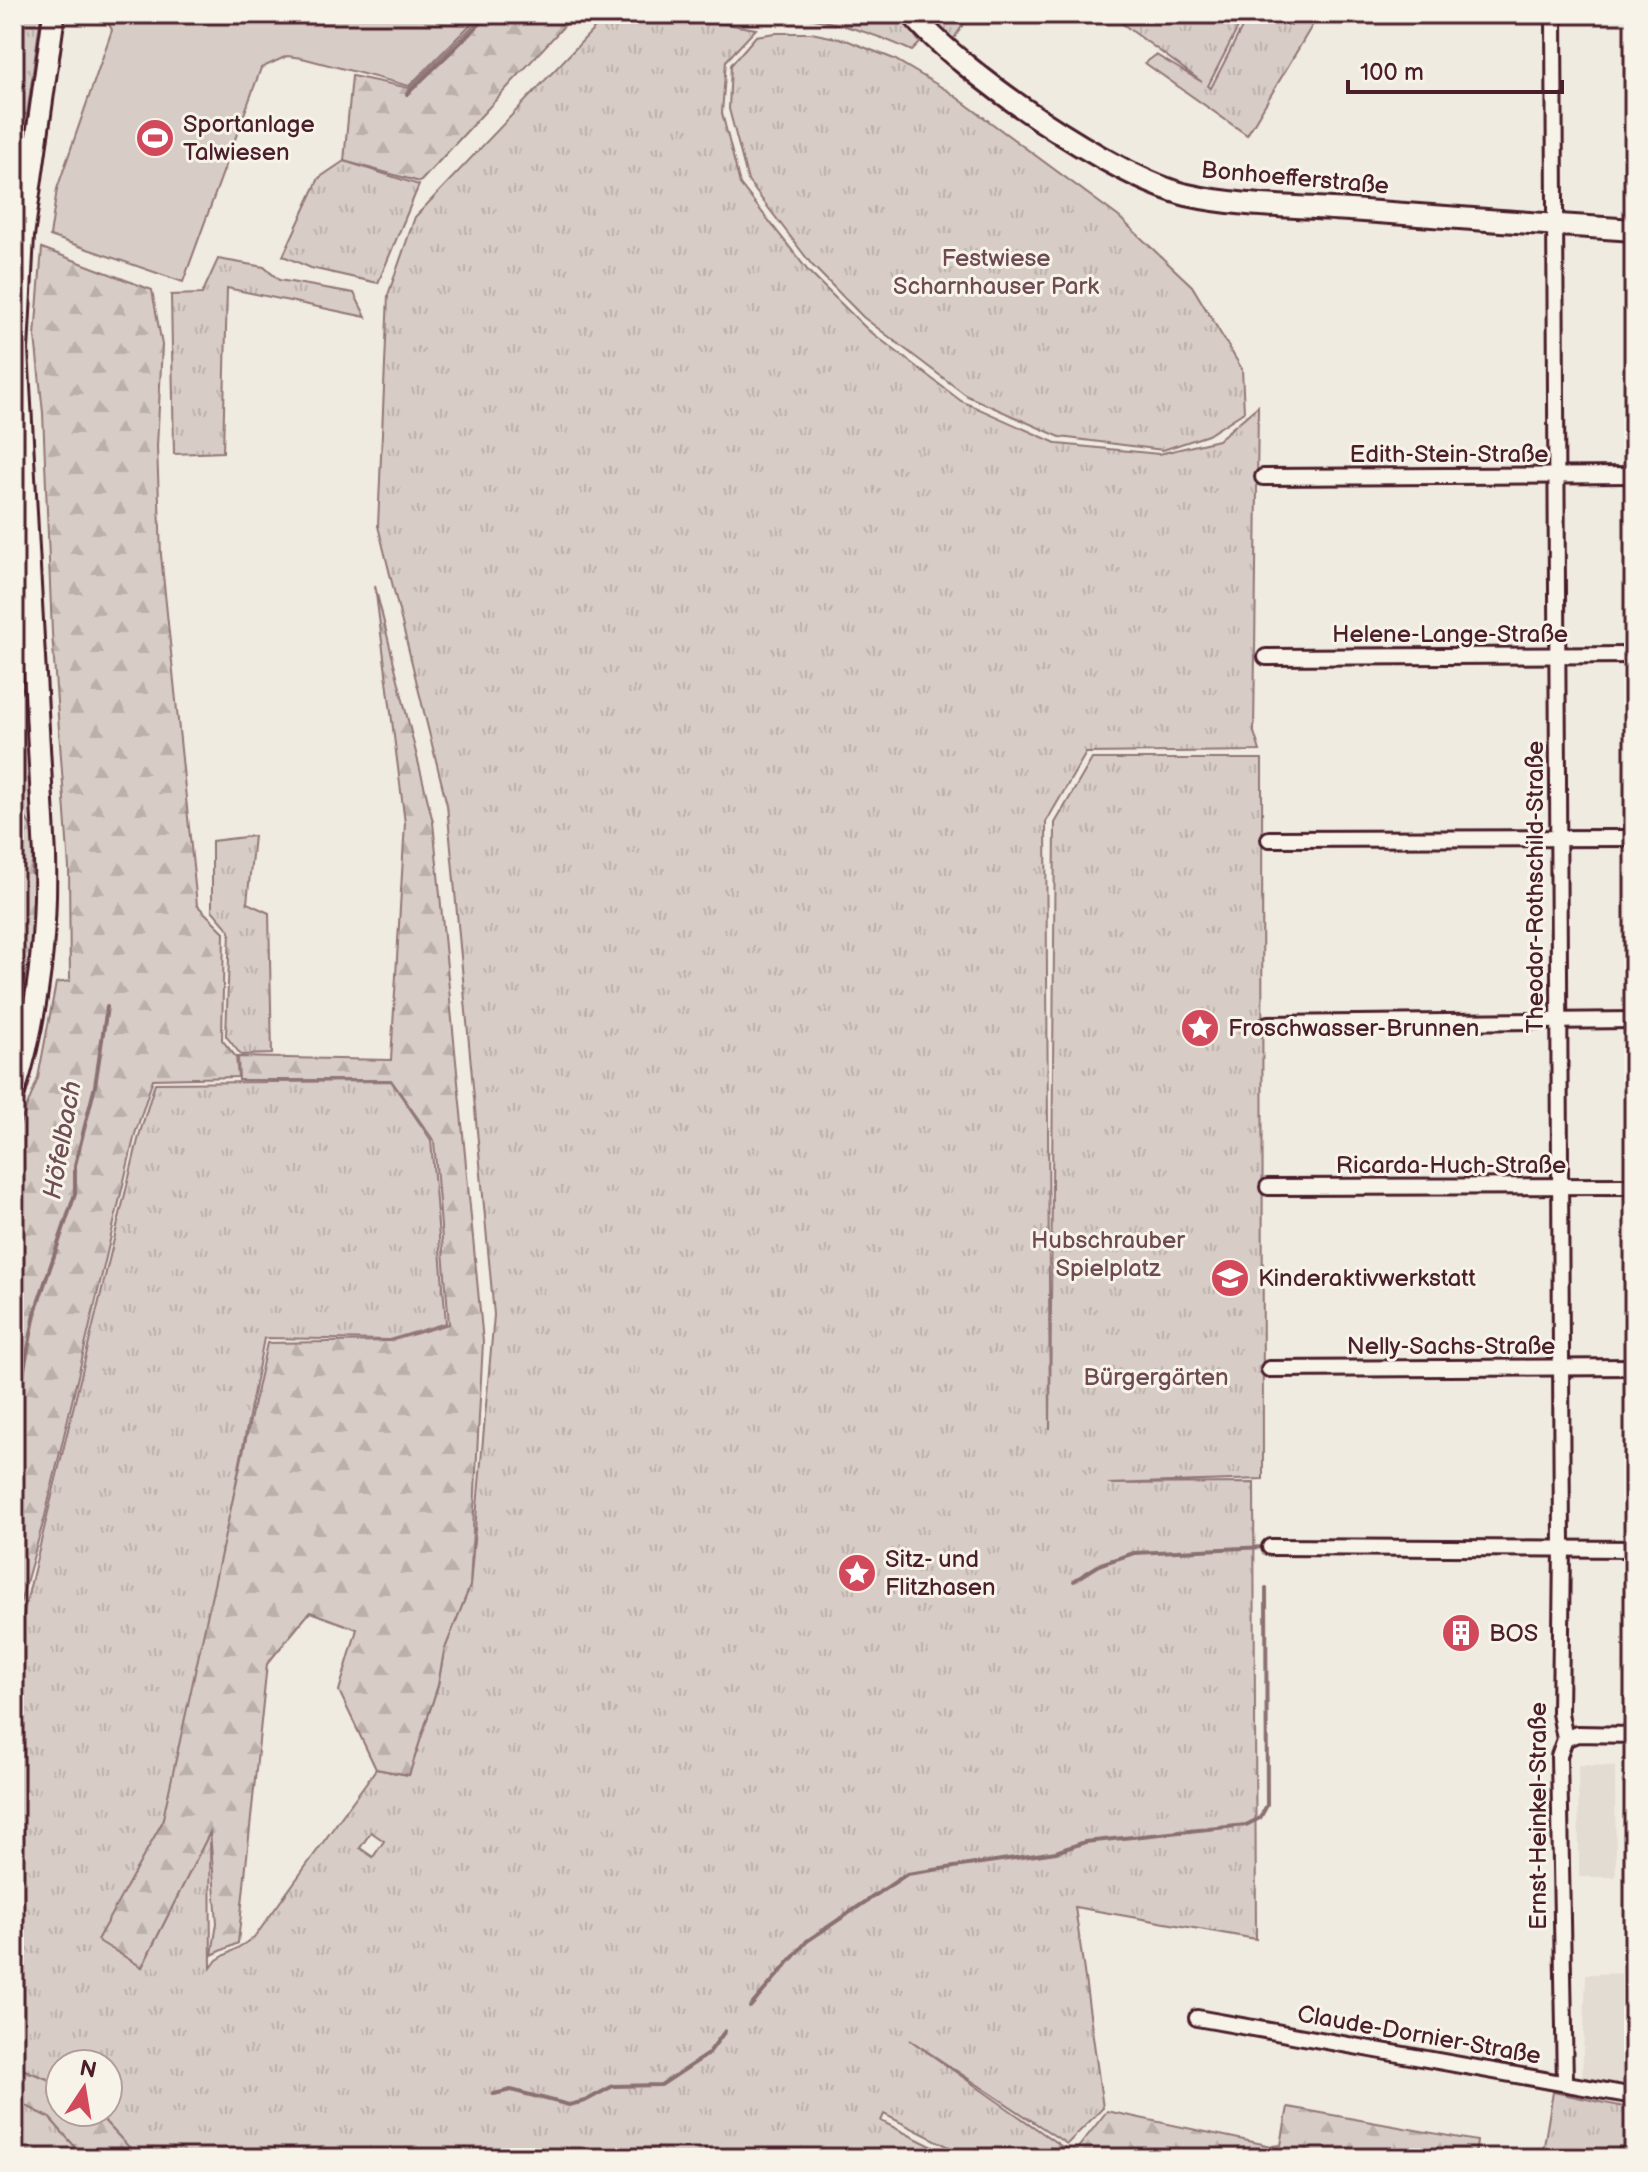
<svg xmlns="http://www.w3.org/2000/svg" width="1648" height="2172" font-family="'Balsamiq Sans',sans-serif">
<style>
.built{fill:#e3dcd2}
.grass{fill:url(#grass-tufts);stroke:#917678;stroke-width:2;fill-rule:evenodd}
.forest{fill:url(#forest-firs);stroke:#917678;stroke-width:2}
.garden{fill:url(#garden-dots);stroke:#917678;stroke-width:2}
.pitch{fill:#d8cdc6;stroke:#917678;stroke-width:2}
.lines{fill:none;stroke-linecap:round;stroke-linejoin:round}
.stream{stroke:#8b6f72;stroke-width:4}
.street-casing{stroke:#4a1f2b;stroke-width:20}
.secondary-casing{stroke:#4a1f2b;stroke-width:26}
.street{stroke:#f7f3e8;stroke-width:14}
.secondary{stroke:#f7f3e8;stroke-width:20}
.labels{text-anchor:middle;dominant-baseline:central;stroke-width:6;stroke-linejoin:round;paint-order:stroke}
.poi-label{font-size:24px;fill:#4a1f2b;stroke:#f7f3e8;text-anchor:start}
.street-label{font-size:24px;fill:#4a1f2b;stroke:#f7f3e8}
.park-label{font-size:24px;fill:#6e4a52;stroke:#f7f3e8}
.water-label{font-size:26px;font-style:italic;fill:#704e55;stroke:#f7f3e8}
</style>
<defs>
<pattern id="grass-tufts" width="24" height="20" patternUnits="userSpaceOnUse" patternTransform="scale(2)"><rect width="24" height="20" fill="#d8cdc6"/><path d="M3 7l-1-3M5 7V3M7 7l1-3M15 17l-1-3M17 17v-4M19 17l1-3" fill="none" stroke="#bbb0aa"/></pattern>
<pattern id="forest-firs" width="22" height="20" patternUnits="userSpaceOnUse" patternTransform="scale(2)"><rect width="22" height="20" fill="#d8cdc6"/><path d="M5 1l3.5 6h-7zM16 11l3.5 6h-7z" fill="#bbb0aa"/></pattern>
<pattern id="garden-dots" width="8" height="8" patternUnits="userSpaceOnUse" patternTransform="scale(2)"><rect width="8" height="8" fill="#d8cdc6"/><path d="M2 2h.1M6 6h.1" fill="none" stroke="#bbb0aa" stroke-width="1.8" stroke-linecap="round"/></pattern>
</defs>
<rect width="100%" height="100%" fill="#f0ebe0"/>
<filter id="ink" filterUnits="userSpaceOnUse"><feTurbulence type="fractalNoise" baseFrequency=".0125" numOctaves="2"/><feDisplacementMap in="SourceGraphic" scale="16" xChannelSelector="R" yChannelSelector="G"/><feConvolveMatrix kernelMatrix="1 2 1 2 8 2 1 2 1" color-interpolation-filters="sRGB"/></filter>
<g filter="url(#ink)">
<!-- built -->
<g class="built">
<polygon points="1578,1765 1615,1766 1616,1877 1579,1877"/>
<polygon points="1634,1973 1634,2090 1582,2080 1586,1974"/>
</g>
<!-- grass -->
<g class="grass">
<polygon points="14,14 41,14 27,115 14,109"/>
<path d="M 608,14 L 665,14 L 756,29 L 726,61 L 722,113 L 740,184 L 809,272 L 867,329 L 961,401 L 1058,444 L 1159,454 L 1218,440 L 1258,406 L 1254,732 L 1260,751 L 1086,753 L 1046,822 L 1050,1429 L 1055,823 L 1092,759 L 1262,759 L 1263,1479 L 1108,1484 L 1254,1483 L 1256,1939 L 1075,1907 L 1103,2108 L 1067,2144 L 910,2040 L 1071,2153 L 1070,2158 L 971,2158 L 884,2114 L 881,2121 L 955,2158 L 139,2158 L 96,2112 L 108,2112 L 108,2064 L 60,2064 L 60,2084 L 14,2066 L 14,1653 L 139,1136 L 155,1083 L 391,1081 L 431,1140 L 446,1323 L 389,1340 L 264,1338 L 191,1717 L 162,1823 L 98,1940 L 142,1967 L 210,1831 L 211,1968 L 217,1960 L 254,1938 L 376,1769 L 409,1775 L 438,1685 L 444,1651 L 470,1586 L 494,1315 L 447,805 L 378,526 L 388,295 L 415,217 ZM 371,1832 L 384,1841 L 373,1857 L 360,1848 Z"/>
<path d="M 780,14 L 899,14 L 920,43 L 912,51 C 870,31 827,19 780,14 Z"/>
<polygon points="925,14 970,14 951,43"/>
<polygon points="1109,14 1245,14 1208,86 1211,88 1249,14 1319,14 1247,135 1145,63 1156,55 1202,82"/>
<polygon points="775,33 811,33 846,40 894,59 948,91 1119,217 1192,286 1242,369 1244,412 1208,435 1163,450 1060,437 967,396 863,317 812,265 748,181 729,109 731,65 756,36"/>
<polygon points="344,161 419,185 378,283 311,268 283,256 319,178"/>
<polygon points="218,259 264,267 279,280 354,293 366,317 227,288 223,452 174,454 171,295 202,294"/>
<polygon points="18,530 20,607 14,607 14,531"/>
<polygon points="23,647 35,834 14,853 14,699 25,690 14,684 14,648"/>
<polygon points="254,836 247,903 269,913 272,1054 241,1055 226,1036 230,931 212,910 212,841"/>
<polygon points="1553,2092 1634,2109 1634,2158 1542,2158"/>
<polygon points="14,2100 49,2117 85,2158 14,2158"/>
</g>
<!-- forest -->
<g class="forest">
<polygon points="485,14 575,14 420,182 344,161 352,76 409,88"/>
<polygon points="42,248 152,290 162,345 157,447 161,555 197,905 224,932 222,1040 236,1057 238,1077 153,1079 135,1134 45,1516 14,1625 14,1140 38,1078 56,983 70,981 69,868 52,633 43,413 35,336"/>
<polygon points="375,586 433,822 483,1342 470,1586 444,1651 438,1685 409,1775 376,1769 339,1691 357,1629 310,1612 267,1664 238,1943 212,1955 217,1923 210,1832 142,1967 97,1940 162,1823 267,1343 390,1341 449,1324 434,1141 391,1080 239,1080 238,1057 391,1060 405,823"/>
<polygon points="14,607 20,607 23,647 14,648"/>
<polygon points="18,814 24,815 35,834 31,873 35,878 37,930 14,1073 14,853 21,843"/>
<polygon points="14,2066 60,2084 60,2112 96,2112 139,2158 85,2158 49,2117 14,2100"/>
<polygon points="1288,2107 1477,2141 1475,2158 1070,2158 1107,2111 1272,2146 1281,2145"/>
</g>
<!-- garden -->
<polygon class="garden" points="14,110 27,115 21,167 14,166"/>
<!-- pitch -->
<polygon class="pitch" points="104,14 481,14 409,86 302,58 287,56 261,68 183,282 50,236 57,189 112,30"/>
<g class="lines">
<!-- stream -->
<g class="stream">
<polyline points="407,94 490,14"/>
<polyline points="14,1419 36,1309 75,1194 75,1165 95,1086 107,1007"/>
<polyline points="1074,1581 1101,1564 1134,1553 1266,1547"/>
<polyline points="750,2007 807,1941 907,1874 1056,1852 1085,1842 1246,1825 1260,1818 1267,1805 1266,1588"/>
<polyline points="494,2094 511,2090 569,2105 585,2101 613,2086 661,2085 708,2054 725,2031"/>
</g>
<!-- street casing -->
<g class="street-casing">
<g id="street">
<polyline points="1554,14 1562,1548 1560,1713 1565,1739 1559,1756 1565,2083"/>
<polyline points="1263,477 1634,475"/>
<polyline points="1266,657 1634,655"/>
<polyline points="1269,839 1634,838"/>
<polyline points="1268,1024 1634,1020"/>
<polyline points="1268,1187 1634,1186"/>
<polyline points="1269,1369 1634,1367"/>
<polyline points="1270,1547 1634,1549"/>
<polyline points="1565,1739 1577,1734 1634,1735"/>
<polyline points="1197,2018 1634,2096"/>
</g>
</g>
<!-- secondary casing -->
<g class="secondary-casing">
<g id="secondary">
<path d="M 912,14 C 961,73 1113,177 1187,195 C 1240,207 1297,206 1350,210 C 1445,217 1539,224 1634,230"/>
<path d="M 14,1093 C 38,1015 47,937 45,856 L 17,350 L 23,236 L 54,14"/>
</g>
</g>
<!-- street -->
<use href="#street" class="street"/>
<!-- secondary -->
<use href="#secondary" class="secondary"/>
</g>
</g>
<!-- icons -->
<defs>
<g id="stadium-disc" transform="scale(2)"><circle r="9.5" fill="#d1495b" stroke="#f7f3e8"/><path d="M0-5a6.5 5 0 1 0 0 10a6.5 5 0 1 0 0-10ZM-3.5-1.8h7v3.6h-7Z" fill="#fff"/></g>
<g id="sight-disc" transform="scale(2)"><circle r="9.5" fill="#d1495b" stroke="#f7f3e8"/><path d="M0-6L1.8-2.2L6-1.7L2.9 1.2L3.7 5.4L0 3.3L-3.7 5.4L-2.9 1.2L-6-1.7L-1.8-2.2Z" fill="#fff"/></g>
<g id="school-disc" transform="scale(2)"><circle r="9.5" fill="#d1495b" stroke="#f7f3e8"/><path d="M0-5L7-2L0 1L-7-2ZM-4 1L0 2.5L4 1V4Q0 6-4 4Z" fill="#fff"/></g>
<g id="building-disc" transform="scale(2)"><circle r="9.5" fill="#d1495b" stroke="#f7f3e8"/><path d="M-4-6H4V6H1V3H-1V6H-4ZM-2.5-4.3h1.7v1.8h-1.7ZM.8-4.3h1.7v1.8H.8ZM-2.5-1h1.7V.8h-1.7ZM.8-1h1.7V.8H.8Z" fill="#fff"/></g>
</defs>
<g fill-rule="evenodd">
<use href="#stadium-disc" x="155" y="138"/>
<use href="#sight-disc" x="1200" y="1028"/>
<use href="#school-disc" x="1230" y="1278"/>
<use href="#sight-disc" x="857" y="1573"/>
<use href="#building-disc" x="1461" y="1633"/>
</g>
<g class="labels">
<!-- poi labels -->
<g class="poi-label">
<text x="183" y="124">Sportanlage<tspan x="183" dy="28">Talwiesen</tspan></text>
<text x="1228" y="1028">Froschwasser-Brunnen</text>
<text x="1258" y="1278">Kinderaktivwerkstatt</text>
<text x="885" y="1559">Sitz- und<tspan x="885" dy="28">Flitzhasen</tspan></text>
<text x="1489" y="1633">BOS</text>
</g>
<!-- street labels -->
<g class="street-label">
<text transform="translate(1295 178) rotate(5)">Bonhoefferstraße</text>
<text x="1449" y="454">Edith-Stein-Straße</text>
<text x="1450" y="634">Helene-Lange-Straße</text>
<text transform="translate(1535 887) rotate(-90)">Theodor-Rothschild-Straße</text>
<text x="1451" y="1165">Ricarda-Huch-Straße</text>
<text x="1451" y="1346">Nelly-Sachs-Straße</text>
<text transform="translate(1538 1816) rotate(-90)">Ernst-Heinkel-Straße</text>
<text transform="translate(1419 2035) rotate(10)">Claude-Dornier-Straße</text>
</g>
<!-- park labels -->
<g class="park-label">
<text x="996" y="258">Festwiese<tspan x="996" dy="28">Scharnhauser Park</tspan></text>
<text x="1108" y="1240">Hubschrauber<tspan x="1108" dy="28">Spielplatz</tspan></text>
<text x="1156" y="1377">Bürgergärten</text>
</g>
<!-- water labels -->
<g class="water-label">
<text transform="translate(63 1140) rotate(-80)">Höfelbach</text>
</g>
</g>
<!-- margin -->
<rect width="1648" height="2172" fill="none" stroke="#f7f3e8" stroke-width="48"/>
<rect x="24" y="24" width="1600" height="2124" fill="none" stroke="#4a1f2b" stroke-width="3" filter="url(#ink)"/>
<!-- north arrow -->
<g transform="translate(84 2088) rotate(12)"><circle r="38" fill="#f7f3e8" stroke="#b29e9c" stroke-width="2"/>
<path d="M0-6L14 30L0 20L-14 30Z" fill="#d1495b"/>
<text y="-12" font-size="22" font-weight="bold" text-anchor="middle" fill="#4a1f2b">N</text>
</g>
<!-- scale -->
<path d="M1348 80v12h214v-12" fill="none" stroke="#4a1f2b" stroke-width="4"/>
<text x="1360" y="80" font-size="24" fill="#4a1f2b" stroke="#f7f3e8" stroke-width="6" paint-order="stroke">100 m</text>
</svg>
